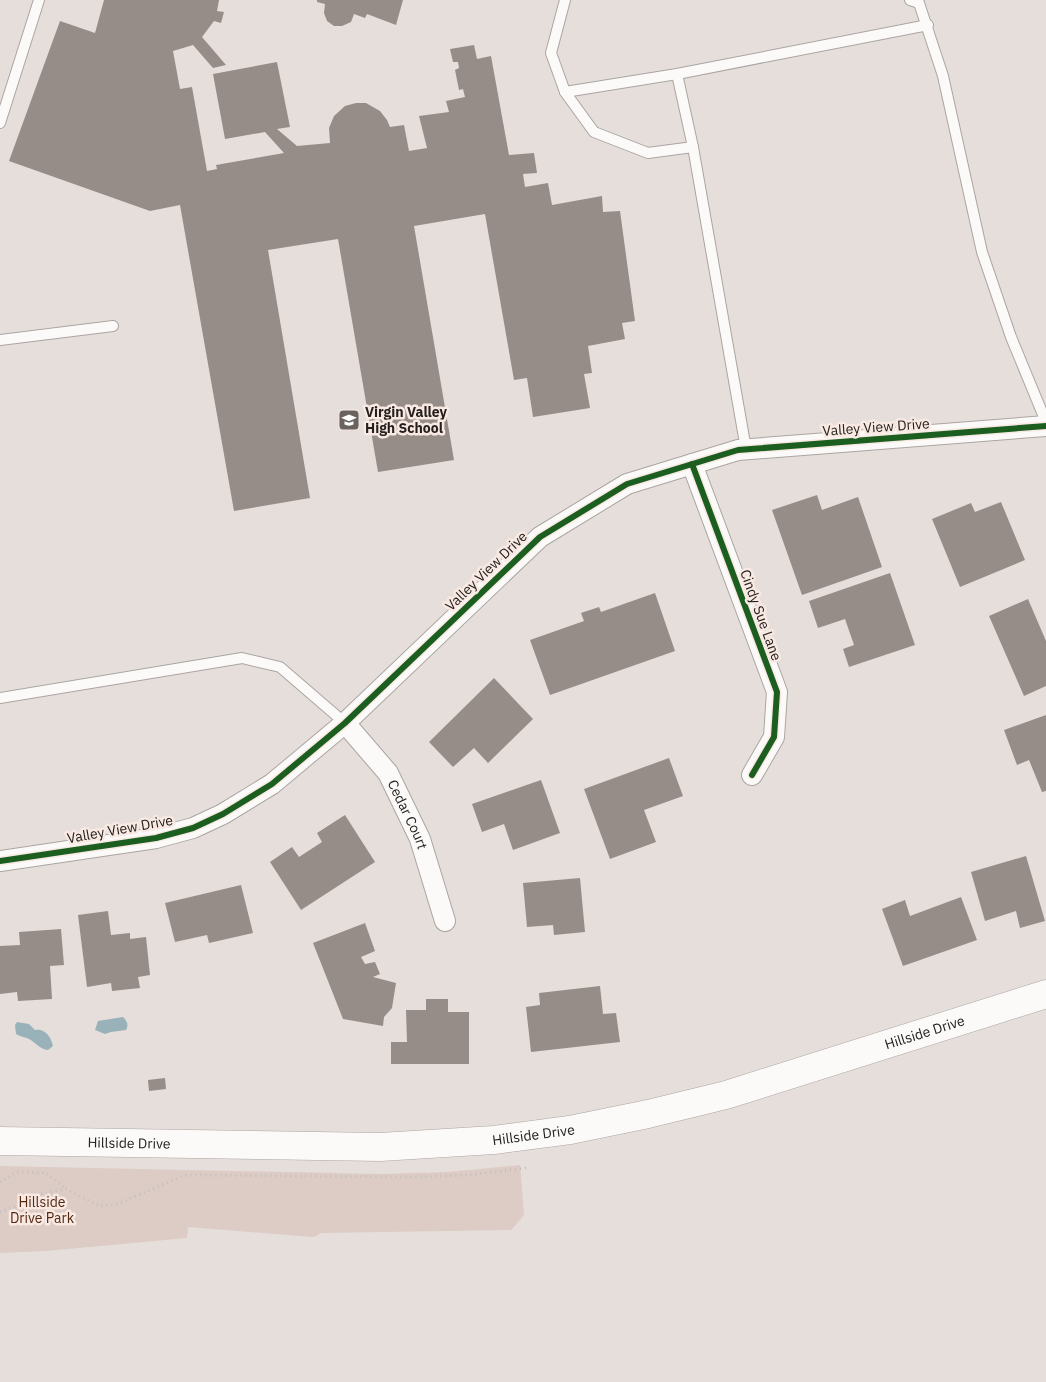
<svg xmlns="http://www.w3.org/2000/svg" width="1046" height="1382" font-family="'IBM Plex Sans',sans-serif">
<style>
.green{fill:#dcccc5}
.water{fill:#99b1b8}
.building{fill:#968d89}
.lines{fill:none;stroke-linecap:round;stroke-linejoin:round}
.service-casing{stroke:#aba5a2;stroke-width:12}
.minor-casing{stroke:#aba5a2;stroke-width:22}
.secondary-casing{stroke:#aba5a2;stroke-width:29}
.path{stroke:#c2bfbe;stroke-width:3;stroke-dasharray:1 4;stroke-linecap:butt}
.service{stroke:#fbfaf9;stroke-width:10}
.minor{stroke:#fbfaf9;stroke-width:20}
.secondary{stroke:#fbfaf9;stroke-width:28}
.cycleway-casing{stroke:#f8e9e3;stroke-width:9}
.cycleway{stroke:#1b5e20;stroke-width:6}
.labels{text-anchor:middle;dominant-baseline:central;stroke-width:5;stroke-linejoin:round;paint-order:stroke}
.poi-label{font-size:14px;font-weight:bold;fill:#25201d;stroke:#f8e9e3;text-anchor:start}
.street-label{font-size:14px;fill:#25201d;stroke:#f8e9e3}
.park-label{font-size:14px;fill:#552811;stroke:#f8e9e3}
</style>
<rect width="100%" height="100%" fill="#e6deda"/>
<!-- green -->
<polygon class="green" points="520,1165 524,1215 511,1230 321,1233 314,1237 188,1227 187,1238 46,1251 0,1253 0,1166 380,1174 448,1172"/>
<!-- water -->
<g class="water">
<path d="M 123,1017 C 127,1021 129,1025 126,1030 L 111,1032 L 105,1034 L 95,1030 L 98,1021 Z"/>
<path d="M 17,1022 L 29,1024 L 35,1030 C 45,1028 51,1037 53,1046 L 48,1050 C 40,1049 36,1043 29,1039 C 25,1037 21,1037 16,1034 L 15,1025 Z"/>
</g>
<!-- building -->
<g class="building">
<polygon points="104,0 219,0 217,11 224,12 221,23 214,21 202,37 226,65 213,68 193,45 173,51 180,89 192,87 207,171 217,169 216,165 284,153 265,132 225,139 213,74 277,62 290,127 277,129 297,146 330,143 329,128 334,116 345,106 356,103 366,103 380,111 387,120 390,127 404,125 409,151 427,148 419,116 449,112 446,101 465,97 463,89 459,90 455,70 459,68 458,62 453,62 450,49 474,45 477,59 491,56 509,155 534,153 537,173 523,174 525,187 548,183 552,205 602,196 603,212 620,211 635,321 622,323 625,339 588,346 592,373 584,374 590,408 533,417 527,378 514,380 485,214 414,226 454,460 378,472 338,239 268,250 310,498 234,511 180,205 150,211 9,161 60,21 95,33"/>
<polygon points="317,0 403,0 396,25 367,14 365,18 354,14 351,22 342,26 334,26 327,21 324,13 325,4 317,2"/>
<polygon points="817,495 822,510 858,497 882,567 802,595 772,510"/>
<polygon points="1001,502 1025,560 960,587 932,519 971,503 975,512"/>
<polygon points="890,573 915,645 849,667 843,649 854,645 845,619 818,628 809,601"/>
<polygon points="655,593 675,651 550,695 530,640 584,621 581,613 599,607 601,612"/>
<polygon points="1028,599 1046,641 1046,686 1024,696 989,616"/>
<polygon points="494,678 533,719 488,763 474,748 453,767 429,742"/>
<polygon points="1046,715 1046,791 1042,792 1029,760 1017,765 1004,730"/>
<polygon points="669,758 683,796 644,810 656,842 610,859 584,789"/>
<polygon points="541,780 560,833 513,850 504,824 482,832 472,804"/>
<polygon points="345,815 375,862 301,910 270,862 292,847 299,857 322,842 317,833"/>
<polygon points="1026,856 1045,921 1020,928 1016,911 985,921 971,872"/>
<polygon points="580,878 585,932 554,935 553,925 527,927 523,883"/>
<polygon points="241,885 253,933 209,943 207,935 175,942 165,903"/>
<polygon points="961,897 977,940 903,966 882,909 905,900 910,916"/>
<polygon points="108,911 111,935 130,933 130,939 146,937 150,975 138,977 140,988 112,991 111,983 87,987 78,915"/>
<polygon points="365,923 375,951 361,957 365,964 375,962 380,974 373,977 396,983 392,1008 384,1017 383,1026 343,1019 313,943"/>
<polygon points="61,929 64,965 50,966 52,999 18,1001 17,992 0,994 0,946 20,945 19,932"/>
<polygon points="600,986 603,1014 616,1013 620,1042 531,1052 526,1007 540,1005 539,993"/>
<polygon points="426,999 448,999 448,1012 469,1012 469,1064 391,1064 391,1042 407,1042 406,1010 426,1010"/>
<polygon points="165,1078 166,1089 149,1091 148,1080"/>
</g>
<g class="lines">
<!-- service casing -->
<g class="service-casing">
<g id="service">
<polyline points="565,0 551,53 565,92 594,132 648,153 693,147"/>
<polyline points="910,0 919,3 943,76 982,252 1011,337 1046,422"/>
<polyline points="677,74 693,147 746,449"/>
<polyline points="565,92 677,74 928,25"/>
<polyline points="0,123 39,0"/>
<polyline points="0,340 113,326"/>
<polyline points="0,698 242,658 280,667 345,723"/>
</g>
</g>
<!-- minor casing -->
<g class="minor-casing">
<g id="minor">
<polyline points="692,464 777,692 774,737 752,775"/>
<path id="s1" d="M 345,723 L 388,773 L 420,839 L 445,921"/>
<polyline points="0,861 156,838 193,828 223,814 272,784 345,723 540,537 627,484 738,450 1046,426"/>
</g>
</g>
<!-- secondary casing -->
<g class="secondary-casing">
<g id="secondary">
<path id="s2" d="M 0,1141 L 380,1147 L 494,1140 L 570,1130 L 648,1114 L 726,1095 L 1046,994"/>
</g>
</g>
<!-- path -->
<g class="path">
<polyline points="0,1182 17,1172 46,1173 65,1188"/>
<polyline points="0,1212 14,1207 37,1195 66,1189 99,1206 115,1205 183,1176 191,1175 409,1177 469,1175 526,1168"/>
</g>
<!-- service -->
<use href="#service" class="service"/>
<!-- minor -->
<use href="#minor" class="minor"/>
<!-- secondary -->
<use href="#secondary" class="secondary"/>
<!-- cycleway casing -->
<g class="cycleway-casing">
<g id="cycleway">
<polyline points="692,464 777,692 774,737 752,775"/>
<polyline points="0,861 156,838 193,828 223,814 272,784 345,723 540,537 627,484 738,450 1046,426"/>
</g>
</g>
<!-- cycleway -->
<use href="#cycleway" class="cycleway"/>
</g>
<!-- icons -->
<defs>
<g id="school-square" transform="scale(1.125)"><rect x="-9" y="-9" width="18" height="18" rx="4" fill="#69625f" stroke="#f8e9e3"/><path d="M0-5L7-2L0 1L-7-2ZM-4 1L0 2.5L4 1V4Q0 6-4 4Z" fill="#fff"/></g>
</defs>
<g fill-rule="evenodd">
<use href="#school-square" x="349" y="420"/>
</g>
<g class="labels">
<!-- poi labels -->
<g class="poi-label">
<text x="365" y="412">Virgin Valley<tspan x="365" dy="16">High School</tspan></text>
</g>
<!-- street labels -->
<g class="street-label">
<text transform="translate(876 427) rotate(-4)">Valley View Drive</text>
<text transform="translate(486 571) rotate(-44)">Valley View Drive</text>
<text transform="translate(761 615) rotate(70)">Cindy Sue Lane</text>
<text stroke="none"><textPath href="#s1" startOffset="112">Cedar Court</textPath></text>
<text transform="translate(120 829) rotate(-10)">Valley View Drive</text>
<text stroke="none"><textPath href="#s2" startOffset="939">Hillside Drive</textPath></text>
<text stroke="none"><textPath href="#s2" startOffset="534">Hillside Drive</textPath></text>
<text stroke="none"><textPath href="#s2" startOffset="129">Hillside Drive</textPath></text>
</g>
<!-- park labels -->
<g class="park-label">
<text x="42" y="1202">Hillside<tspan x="42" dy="16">Drive Park</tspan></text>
</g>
</g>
</svg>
